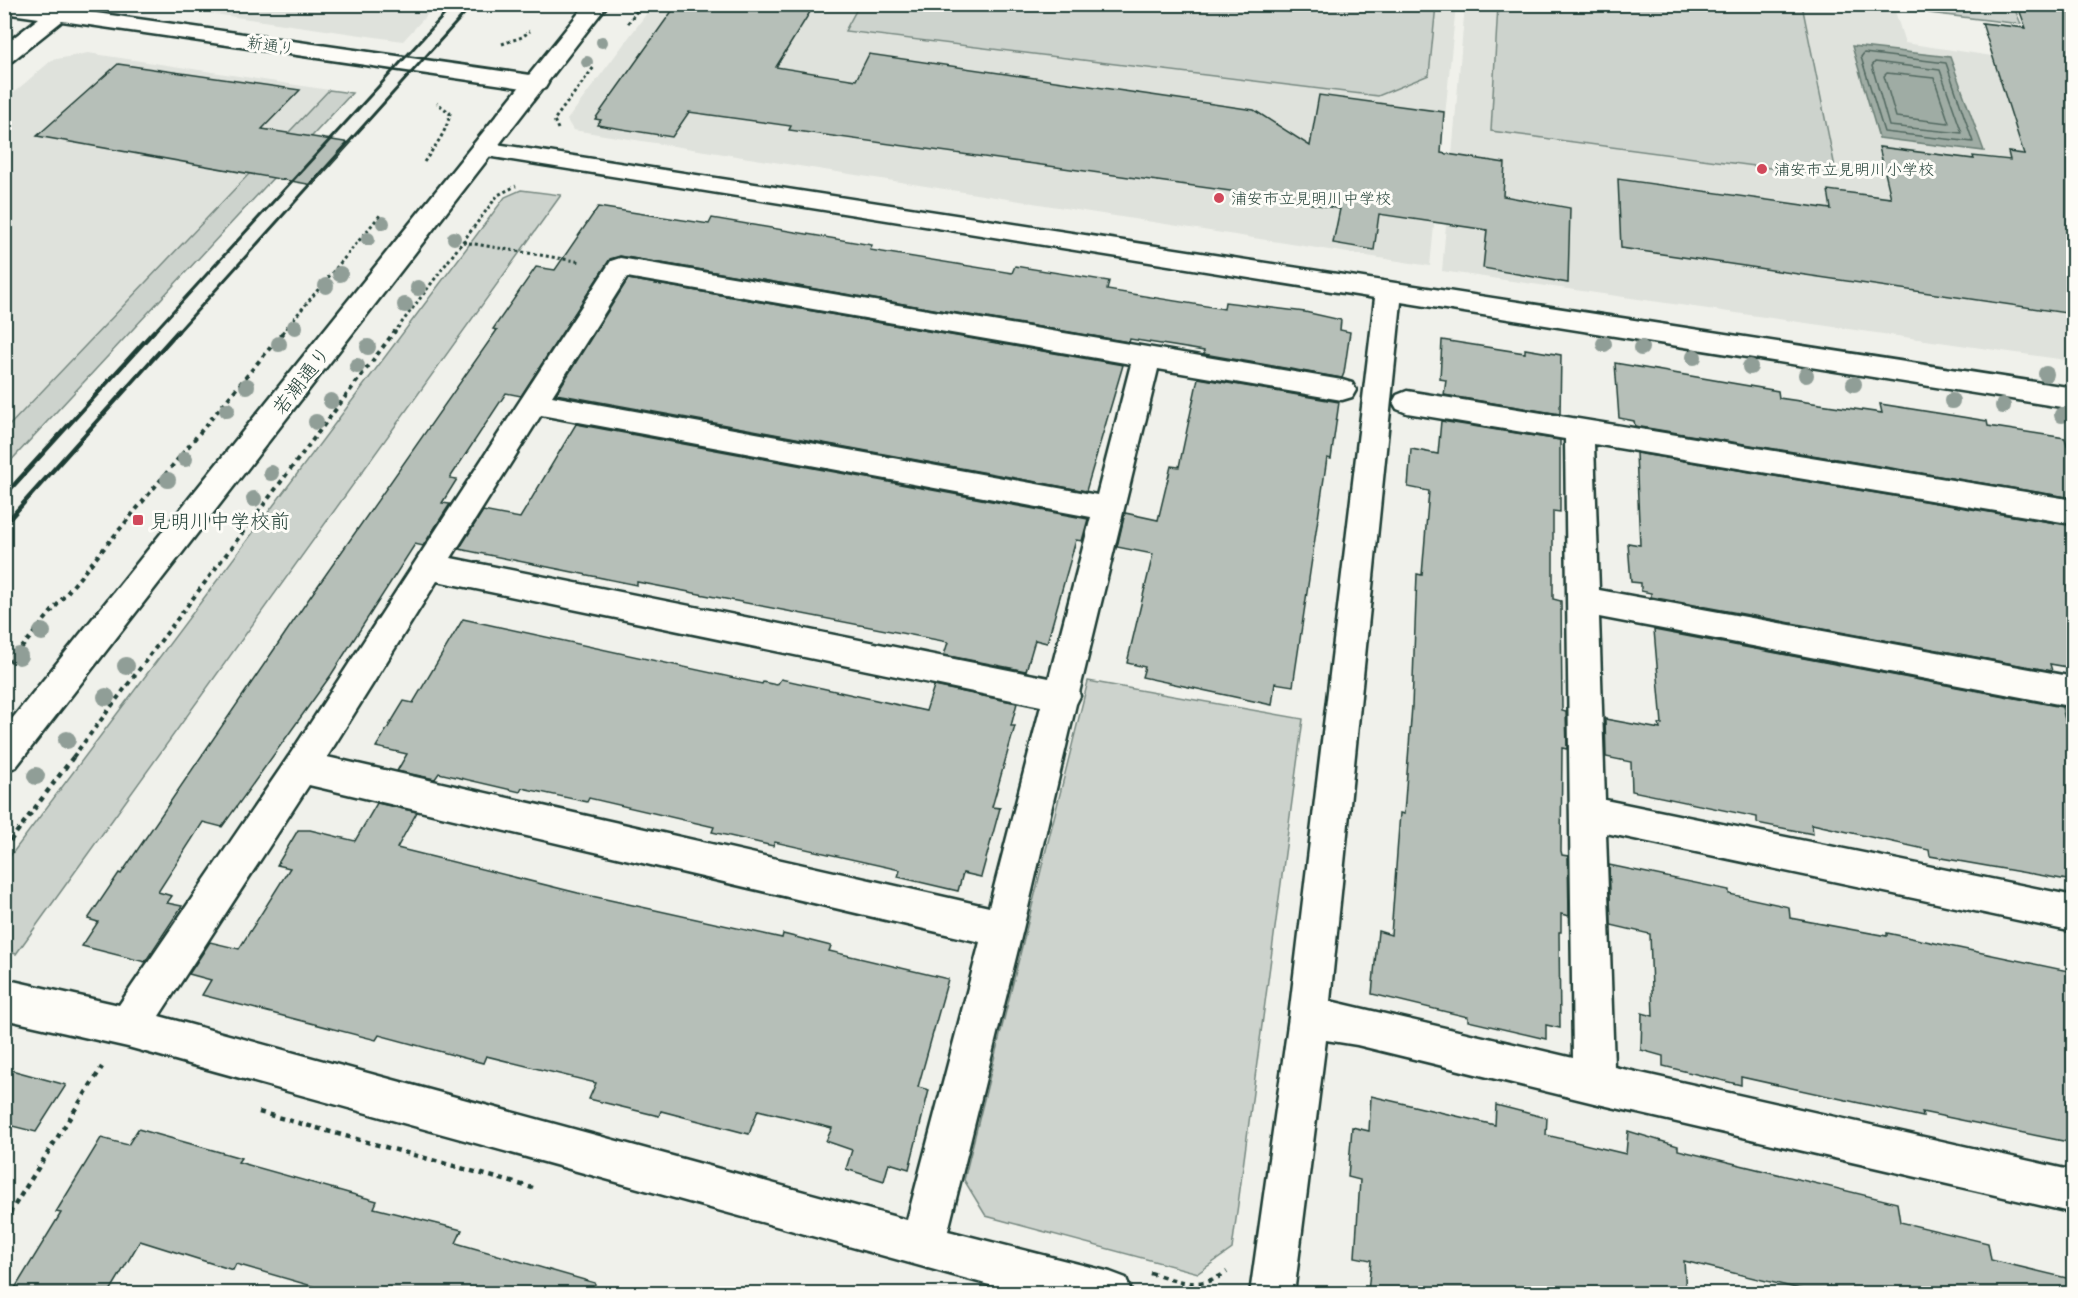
<svg xmlns="http://www.w3.org/2000/svg" width="2078" height="1298" font-family="Delius,'Klee One',sans-serif">
<style>
.built{fill:#dfe2dc}
.green{fill:#cdd3cd;stroke:#768880;stroke-width:1.5}
.water{fill:#9faca4;stroke:#6c8077;stroke-width:1.5}
.lines{fill:none;stroke-linecap:round;stroke-linejoin:round}
.shore{stroke:#526961;stroke-width:1.5}
.building{fill:#b6bfb8;stroke:#1f3d34;stroke-width:1.5}
.minor-casing{stroke:#1f3d34;stroke-width:5}
.major-casing{stroke:#1f3d34;stroke-width:5}
.path-far2{stroke:#1f3d34;stroke-width:3;stroke-dasharray:3 3;stroke-linecap:butt}
.path-far1{stroke:#1f3d34;stroke-width:4;stroke-dasharray:4.5 4.5;stroke-linecap:butt}
.path{stroke:#1f3d34;stroke-width:4.5;stroke-dasharray:5 5;stroke-linecap:butt}
.minor{fill:#fdfcf7;fill-rule:evenodd}
.major{fill:#fdfcf7;fill-rule:evenodd}
.rail-far1{stroke:#1f3d34;stroke-width:3}
.rail{stroke:#1f3d34;stroke-width:4.5}
.tree{fill:#909e97}
.poi-dot{fill:#d1495b;stroke:#fdfcf7;stroke-width:2}
.labels{text-anchor:middle;dominant-baseline:central;stroke-width:6;stroke-linejoin:round;paint-order:stroke}
.far-street-label{font-size:16px;fill:#1f3d34;stroke:#fdfcf7}
.far-poi-label{font-size:16px;fill:#1f3d34;stroke:#fdfcf7;text-anchor:start}
.street-label{font-size:20px;fill:#1f3d34;stroke:#fdfcf7}
.poi-label{font-size:20px;fill:#1f3d34;stroke:#fdfcf7;text-anchor:start}
</style>
<rect width="100%" height="100%" fill="#f0f1eb"/>
<filter id="ink" filterUnits="userSpaceOnUse"><feTurbulence type="fractalNoise" baseFrequency=".0167" numOctaves="2"/><feDisplacementMap in="SourceGraphic" scale="12" xChannelSelector="R" yChannelSelector="G"/><feConvolveMatrix kernelMatrix="1 2 1 2 8 2 1 2 1" color-interpolation-filters="sRGB"/></filter>
<g filter="url(#ink)">
<!-- built -->
<g class="built">
<polygon points="152,5 436,5 403,41"/>
<polygon points="653,5 1456,5 1430,266 573,130 567,120"/>
<polygon points="1465,5 1893,5 1905,43 2073,68 2073,361 1442,271"/>
<polygon points="88,53 329,90 5,430 5,100 52,60"/>
</g>
<!-- green -->
<g class="green">
<polygon points="859,5 859,4 1436,5 1429,75 1378,96 845,31"/>
<polygon points="1498,5 1802,5 1837,177 1491,131"/>
<polygon points="1926,5 2013,5 2021,24 1929,13"/>
<polygon points="329,90 352,93 5,467 5,430"/>
<polygon points="521,190 561,195 16,954 5,950 5,863 505,197"/>
<polygon points="1088,681 1303,719 1232,1249 1198,1273 986,1216 964,1180"/>
</g>
<!-- water -->
<polygon class="water" points="1852,46 1950,57 1984,151 1879,138"/>
<g class="lines">
<!-- shore -->
<g class="shore">
<polygon points="1864,53 1946,63 1973,142 1884,132 1861,57"/>
<polygon points="1875,62 1940,70 1962,133 1889,126 1872,66"/>
<polygon points="1887,73 1934,78 1949,123 1896,117 1884,76"/>
</g>
</g>
<!-- building -->
<g class="building">
<polygon points="677,4 815,4 776,67 856,80 869,54 1254,110 1310,146 1319,95 1444,112 1441,153 1505,163 1503,196 1570,208 1568,283 1483,268 1487,230 1379,214 1374,250 1333,243 1340,209 1280,198 789,130 791,126 689,112 672,137 597,125 601,120 595,119"/>
<polygon points="2017,4 2073,4 2073,314 1621,248 1618,179 1831,209 1828,190 1891,198 1879,147 1974,159 1973,156 2010,160 2008,152 2024,154 1982,23 2026,28"/>
<polygon points="118,64 300,90 262,129 351,143 313,185 37,136"/>
<polygon points="598,207 709,224 712,218 872,245 870,250 1012,273 1015,266 1109,281 1107,290 1224,309 1225,302 1305,312 1341,320 1340,330 1350,332 1344,373 1342,378 1204,354 1204,351 1130,339 1129,342 620,256 610,259 521,396 506,393 450,478 457,479 442,503 450,504 423,546 415,544 331,675 222,827 203,822 158,892 172,896 167,903 182,906 145,962 82,946 98,922 88,919 119,873 121,874 308,600 497,330 493,329 536,267 555,270"/>
<polygon points="628,279 1123,365 1086,491 556,394"/>
<polygon points="1442,340 1525,353 1525,349 1561,355 1560,414 1444,395 1446,380 1440,379"/>
<polygon points="1615,363 1778,391 1779,398 1882,413 1880,404 1987,421 1988,426 2065,438 2073,465 2073,498 1635,426 1634,421 1619,418"/>
<polygon points="1198,378 1339,402 1331,459 1327,458 1293,686 1275,683 1272,705 1142,677 1145,667 1127,663 1153,554 1117,547 1125,513 1158,520 1171,466 1179,467"/>
<polygon points="1441,421 1560,440 1560,512 1553,511 1553,599 1561,601 1562,711 1566,712 1567,749 1562,748 1561,851 1562,855 1568,856 1569,916 1561,914 1561,932 1559,932 1560,1028 1546,1025 1546,1039 1468,1021 1468,1017 1372,994 1378,931 1391,935 1400,813 1404,814 1412,706 1417,574 1422,575 1429,491 1408,487 1411,449 1438,454"/>
<polygon points="576,424 1088,519 1082,541 1076,540 1047,643 1035,640 1026,671 944,655 948,642 637,582 637,585 459,549 483,511 520,518"/>
<polygon points="1636,453 2073,526 2073,668 2050,664 2052,671 1651,597 1651,593 1641,591 1641,583 1631,582 1628,543 1640,545"/>
<polygon points="463,619 762,684 763,682 777,685 781,679 926,711 934,686 1017,703 1011,726 1015,726 992,807 1000,808 981,877 963,873 958,891 898,877 900,870 775,842 773,846 712,832 714,827 589,798 587,802 522,788 520,792 439,773 435,779 397,771 407,754 376,747 404,701 413,703"/>
<polygon points="1654,630 2062,707 2073,752 2073,881 1930,856 1929,850 1812,824 1813,834 1757,823 1757,817 1632,791 1631,762 1606,757 1605,719 1660,729 1659,724 1662,724"/>
<polygon points="377,803 417,812 397,848 578,893 782,938 783,934 831,946 829,951 948,979 918,1087 929,1090 909,1169 889,1163 884,1181 846,1169 852,1150 826,1141 832,1128 758,1110 749,1134 661,1111 659,1116 589,1099 596,1083 486,1056 483,1063 379,1035 376,1040 202,995 211,980 189,974 210,942 239,949 290,868 277,865 298,830 310,830 355,841"/>
<polygon points="1609,865 1729,890 1729,894 1789,907 1790,918 1887,936 1887,933 2073,972 2073,1143 1922,1112 1923,1117 1741,1077 1741,1085 1663,1066 1663,1056 1641,1050 1642,1013 1653,1016 1650,934 1611,925"/>
<polygon points="4,1068 66,1085 36,1132 4,1124"/>
<polygon points="1371,1096 1495,1125 1496,1105 1547,1118 1546,1135 1626,1154 1628,1131 1678,1146 1678,1150 1897,1203 1900,1222 1988,1243 1991,1260 2071,1279 2069,1293 1816,1293 1684,1261 1686,1293 1368,1293 1371,1260 1355,1257 1360,1180 1348,1177 1352,1127 1369,1131"/>
<polygon points="138,1129 241,1158 238,1162 377,1201 374,1208 462,1230 456,1243 595,1283 594,1293 336,1293 236,1264 233,1270 140,1241 109,1293 12,1293 61,1213 56,1212 101,1138 128,1145"/>
</g>
<g class="lines">
<!-- minor casing -->
<g class="minor-casing">
<g id="minor">
<polygon points="4,4 53,7 55,4 78,4 75,10 537,76 545,78 548,83 545,88 537,90 62,21 12,61 4,63 4,45 39,18 4,13"/>
<polygon points="483,142 2074,388 2074,409 1401,302 1330,1001 1573,1058 1565,439 1407,413 1397,409 1393,402 1397,395 1407,391 2074,500 2074,524 1594,444 1599,590 2074,677 2074,707 1599,617 1605,800 2074,896 2074,932 1606,833 1614,1067 2074,1171 2074,1213 1594,1103 1357,1045 1326,1040 1294,1294 1250,1294 1289,1017 1375,298 474,154 471,149 474,144"/>
<path d="M 620,258 L 1342,380 L 1352,383 L 1356,390 L 1352,397 L 1342,400 L 1158,369 L 1079,693 L 1080,696 L 1076,704 L 1023,929 L 948,1231 L 1110,1272 L 1126,1278 L 1132,1294 L 1022,1294 L 128,1047 L 4,1019 L 4,979 L 119,1005 L 289,756 L 611,261 ZM 627,277 L 1131,364 L 1097,495 L 552,396 ZM 541,415 L 1091,517 L 1049,678 L 451,558 ZM 437,581 L 1041,706 L 989,907 L 327,757 ZM 309,785 L 980,942 L 907,1220 L 159,1016 Z"/>
</g>
</g>
<!-- major casing -->
<g class="major-casing">
<polygon id="major" points="586,4 608,4 16,767 4,771 4,729"/>
</g>
<!-- path-far2 -->
<g class="path-far2">
<polyline points="628,23 642,4"/>
<polyline points="502,44 522,37 530,31"/>
<polyline points="558,129 554,120 594,67"/>
<path d="M 424,162 C 435,146 447,132 450,113 L 437,103"/>
<polyline points="463,242 581,262"/>
<polyline points="282,333 381,214"/>
<polyline points="394,333 498,195 516,186"/>
</g>
<!-- path-far1 -->
<g class="path-far1">
<polyline points="4,669 284,331"/>
<polyline points="73,757 395,331"/>
</g>
<!-- path -->
<g class="path">
<polyline points="4,849 74,756"/>
<polyline points="259,1112 533,1188"/>
<polyline points="4,1222 102,1067"/>
<path d="M 1150,1273 C 1181,1282 1198,1291 1227,1272"/>
</g>
<!-- minor -->
<use href="#minor" class="minor"/>
<!-- major -->
<use href="#major" class="major"/>
<!-- rail-far1 -->
<g class="rail-far1">
<polyline points="153,333 454,4"/>
<polyline points="177,333 473,4"/>
</g>
<!-- rail -->
<g class="rail">
<polyline points="4,496 154,331"/>
<polyline points="4,525 178,331"/>
</g>
</g>
<!-- trees -->
<g class="tree">
<circle cx="602" cy="42" r="6"/>
<circle cx="587" cy="62" r="6"/>
<circle cx="383" cy="223" r="7"/>
<circle cx="454" cy="238" r="7"/>
<circle cx="368" cy="239" r="7"/>
<circle cx="340" cy="274" r="8"/>
<circle cx="326" cy="286" r="8"/>
<circle cx="418" cy="288" r="8"/>
<circle cx="405" cy="305" r="8"/>
<circle cx="295" cy="327" r="8"/>
<circle cx="279" cy="344" r="8"/>
<circle cx="1604" cy="344" r="8"/>
<circle cx="368" cy="347" r="8"/>
<circle cx="1641" cy="348" r="8"/>
<circle cx="1694" cy="357" r="8"/>
<circle cx="357" cy="366" r="8"/>
<circle cx="1750" cy="367" r="8"/>
<circle cx="2046" cy="374" r="8"/>
<circle cx="1806" cy="375" r="8"/>
<circle cx="1854" cy="384" r="8"/>
<circle cx="247" cy="386" r="8"/>
<circle cx="331" cy="401" r="8"/>
<circle cx="1952" cy="401" r="8"/>
<circle cx="2003" cy="406" r="8"/>
<circle cx="227" cy="410" r="8"/>
<circle cx="2062" cy="415" r="8"/>
<circle cx="316" cy="422" r="8"/>
<circle cx="185" cy="459" r="8"/>
<circle cx="271" cy="473" r="8"/>
<circle cx="168" cy="480" r="8"/>
<circle cx="254" cy="499" r="8"/>
<circle cx="42" cy="632" r="9"/>
<circle cx="19" cy="656" r="9"/>
<circle cx="126" cy="666" r="9"/>
<circle cx="106" cy="697" r="9"/>
<circle cx="67" cy="740" r="9"/>
<circle cx="36" cy="776" r="9"/>
</g>
</g>
<!-- markers -->
<g class="poi-dot">
<circle cx="1762" cy="169" r="6"/>
<circle cx="1219" cy="198" r="6"/>
<rect x="132" y="514" width="12" height="12" rx="3"/>
</g>
<g class="labels">
<!-- far-street labels -->
<g class="far-street-label">
<text transform="translate(271 45) rotate(8)">新通り</text>
</g>
<!-- far-poi labels -->
<g class="far-poi-label">
<text x="1774" y="169">浦安市立見明川小学校</text>
<text x="1231" y="198">浦安市立見明川中学校</text>
</g>
<!-- street labels -->
<g class="street-label">
<text transform="translate(301 380) rotate(-52)">若潮通り</text>
</g>
<!-- poi labels -->
<g class="poi-label">
<text x="150" y="520">見明川中学校前</text>
</g>
</g>
<!-- margin -->
<rect width="2078" height="1298" fill="none" stroke="#fdfcf7" stroke-width="24"/>
<rect x="12" y="12" width="2054" height="1274" fill="none" stroke="#1f3d34" stroke-width="2" filter="url(#ink)"/>
</svg>
